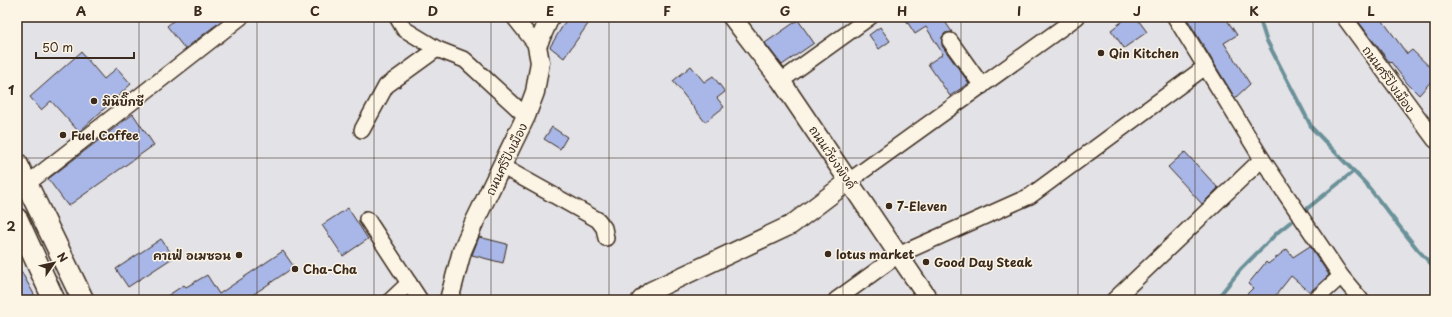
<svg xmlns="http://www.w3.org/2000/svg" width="1452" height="317" font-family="'Playpen Sans','Playpen Sans Thai',sans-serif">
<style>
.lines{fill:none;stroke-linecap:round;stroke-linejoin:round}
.stream{stroke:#6b9199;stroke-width:4}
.building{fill:#a8b7e7;stroke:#3b2a1e}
.minor-casing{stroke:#3b2a1e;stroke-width:18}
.tertiary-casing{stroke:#3b2a1e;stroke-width:21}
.secondary-casing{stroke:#3b2a1e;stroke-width:24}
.minor{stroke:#fcf5e5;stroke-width:15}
.tertiary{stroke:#fcf5e5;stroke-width:18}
.secondary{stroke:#fcf5e5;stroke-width:21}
.grid{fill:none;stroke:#3b2a1e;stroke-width:1;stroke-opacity:0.55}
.poi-dot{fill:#3b2a1e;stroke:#fcf5e5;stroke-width:1.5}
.labels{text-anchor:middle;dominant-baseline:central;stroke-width:3;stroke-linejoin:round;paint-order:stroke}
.poi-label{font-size:12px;font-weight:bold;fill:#3b2a1e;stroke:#fcf5e5;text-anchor:start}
.street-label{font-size:12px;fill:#3b2a1e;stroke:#fcf5e5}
.neatline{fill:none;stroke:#3b2a1e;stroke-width:1.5}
.grid-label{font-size:13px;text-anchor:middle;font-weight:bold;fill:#3b2a1e}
</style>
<rect width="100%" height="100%" fill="#e3e2e6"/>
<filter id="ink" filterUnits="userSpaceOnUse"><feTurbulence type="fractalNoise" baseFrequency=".025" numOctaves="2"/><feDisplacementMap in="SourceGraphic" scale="8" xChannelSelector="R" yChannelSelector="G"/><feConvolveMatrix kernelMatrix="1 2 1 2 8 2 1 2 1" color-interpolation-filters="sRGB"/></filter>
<g filter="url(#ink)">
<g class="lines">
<!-- stream -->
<g class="stream">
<polyline points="1259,17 1266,39 1312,128 1366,184 1418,250 1435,268"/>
<polyline points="1216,300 1241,269 1278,232 1354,171"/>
</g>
</g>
<!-- building -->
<g class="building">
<polygon points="178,17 226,17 185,49 167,26"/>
<polygon points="568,17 593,17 564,58 550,47"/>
<polygon points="904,17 942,17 952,32 945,33 942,37 942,46 969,83 950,96 928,64 943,54 926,27 915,34"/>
<polygon points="1128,17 1136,17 1147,32 1124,48 1111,30"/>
<polygon points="1186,17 1225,17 1237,35 1224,43 1250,84 1235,98"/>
<polygon points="1355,17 1380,17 1407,54 1412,50 1435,72 1435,77 1419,95 1407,83 1391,62 1390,63"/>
<polygon points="798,20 814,43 782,65 765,43"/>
<polygon points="880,27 890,41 879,49 869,35"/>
<polygon points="81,52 104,79 117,68 131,84 79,132 51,101 41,110 30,97"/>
<polygon points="691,66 704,82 713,76 725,92 717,98 724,107 705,122 673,81"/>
<polygon points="133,114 154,145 68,206 48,179"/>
<polygon points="552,127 567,137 560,149 544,139"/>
<polygon points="1185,152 1218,188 1202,204 1168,167"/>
<polygon points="348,208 368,239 343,256 322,225"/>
<polygon points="479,237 507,244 503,263 472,255"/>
<polygon points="161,239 174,257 128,287 116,269"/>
<polygon points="1310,246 1329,275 1310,292 1291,276 1272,300 1241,300 1253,288 1248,284 1266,262 1268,264 1287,249 1293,257"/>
<polygon points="283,251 294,267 245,300 161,300 184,285 186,287 207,275 219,294"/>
<polygon points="17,264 35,296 28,300 17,300"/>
</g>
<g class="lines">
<!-- minor casing -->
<g class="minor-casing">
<g id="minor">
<polyline points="397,17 404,29 437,49 465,60 526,116"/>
<polyline points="514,17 537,46"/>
<polyline points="1175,17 1262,159 1341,276 1361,300"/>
<polyline points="1344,17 1435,140"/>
<polyline points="950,41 982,86"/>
<polyline points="781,81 870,17"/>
<polyline points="362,130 386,86 437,49"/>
<polyline points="503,167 598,220 604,228 606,238"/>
<polyline points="849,181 1077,17"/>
<polyline points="27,184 241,17"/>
<polyline points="367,219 420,300"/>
<polyline points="391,300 409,283"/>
<polyline points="836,300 898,255 1030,196 1205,67"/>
<polyline points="1114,300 1262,159"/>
<polyline points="1315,300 1341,276"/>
</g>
</g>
<!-- tertiary casing -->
<g class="tertiary-casing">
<g id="tertiary">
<polyline points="732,17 781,81 929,300"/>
<polyline points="449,300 462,251 473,225 526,116 535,92 540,62 537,46 550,17"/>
<polyline points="641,300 651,291 791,225 849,181"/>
</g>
</g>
<!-- secondary casing -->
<g class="secondary-casing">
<g id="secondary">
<polyline points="17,164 83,300"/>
<polyline points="17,219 54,300"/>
</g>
</g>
<!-- minor -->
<use href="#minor" class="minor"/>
<!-- tertiary -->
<use href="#tertiary" class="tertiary"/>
<!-- secondary -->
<use href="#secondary" class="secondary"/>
</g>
</g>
<!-- grid -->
<path class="grid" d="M 139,17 L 139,300M 257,17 L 257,300M 374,17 L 374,300M 491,17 L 491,300M 609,17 L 609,300M 726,17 L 726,300M 843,17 L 843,300M 961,17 L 961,300M 1078,17 L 1078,300M 1195,17 L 1195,300M 1313,17 L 1313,300M 17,158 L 1435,158"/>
<!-- markers -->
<g class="poi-dot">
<circle cx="1101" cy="53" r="4"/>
<circle cx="94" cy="101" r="4"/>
<circle cx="63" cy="135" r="4"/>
<circle cx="889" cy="206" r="4"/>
<circle cx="828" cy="254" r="4"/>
<circle cx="239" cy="255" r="4"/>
<circle cx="926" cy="262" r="4"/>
<circle cx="295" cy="269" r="4"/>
</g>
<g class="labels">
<!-- poi labels -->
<g class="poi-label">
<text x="1109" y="53">Qin Kitchen</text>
<text x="102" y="101">มินิบิ๊กซี</text>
<text x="71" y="135">Fuel Coffee</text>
<text x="897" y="206">7-Eleven</text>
<text x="836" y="254">lotus market</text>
<text x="231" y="255" text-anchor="end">คาเฟ่ อเมซอน</text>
<text x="934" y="262">Good Day Steak</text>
<text x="303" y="269">Cha-Cha</text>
</g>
<!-- street labels -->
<g class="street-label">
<text transform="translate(1389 79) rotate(54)">ถนนศรีปิงเมือง</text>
<text transform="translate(833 157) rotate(56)">ถนนเวียงพิงค์</text>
<text transform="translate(506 159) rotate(-64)">ถนนศรีปิงเมือง</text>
</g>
</g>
<!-- margin -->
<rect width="1452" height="317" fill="none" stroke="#fcf5e5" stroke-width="44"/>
<!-- north arrow -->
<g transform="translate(54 263) rotate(56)" stroke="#fcf5e5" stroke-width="3" paint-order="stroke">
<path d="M0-3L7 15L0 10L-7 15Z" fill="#3b2a1e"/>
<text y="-6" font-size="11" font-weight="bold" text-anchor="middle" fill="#3b2a1e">N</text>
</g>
<!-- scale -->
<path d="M36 52v6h98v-6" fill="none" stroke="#3b2a1e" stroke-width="2"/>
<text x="42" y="52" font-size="12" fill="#3b2a1e" stroke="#fcf5e5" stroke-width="3" paint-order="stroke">50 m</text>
<rect x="22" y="22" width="1408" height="273" class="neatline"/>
<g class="grid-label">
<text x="81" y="16">A</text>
<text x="198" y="16">B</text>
<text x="315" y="16">C</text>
<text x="433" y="16">D</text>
<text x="550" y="16">E</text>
<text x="667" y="16">F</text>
<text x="785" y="16">G</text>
<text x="902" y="16">H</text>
<text x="1019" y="16">I</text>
<text x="1137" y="16">J</text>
<text x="1254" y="16">K</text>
<text x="1371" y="16">L</text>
<text x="11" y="95">1</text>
<text x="11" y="231">2</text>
</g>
</svg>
